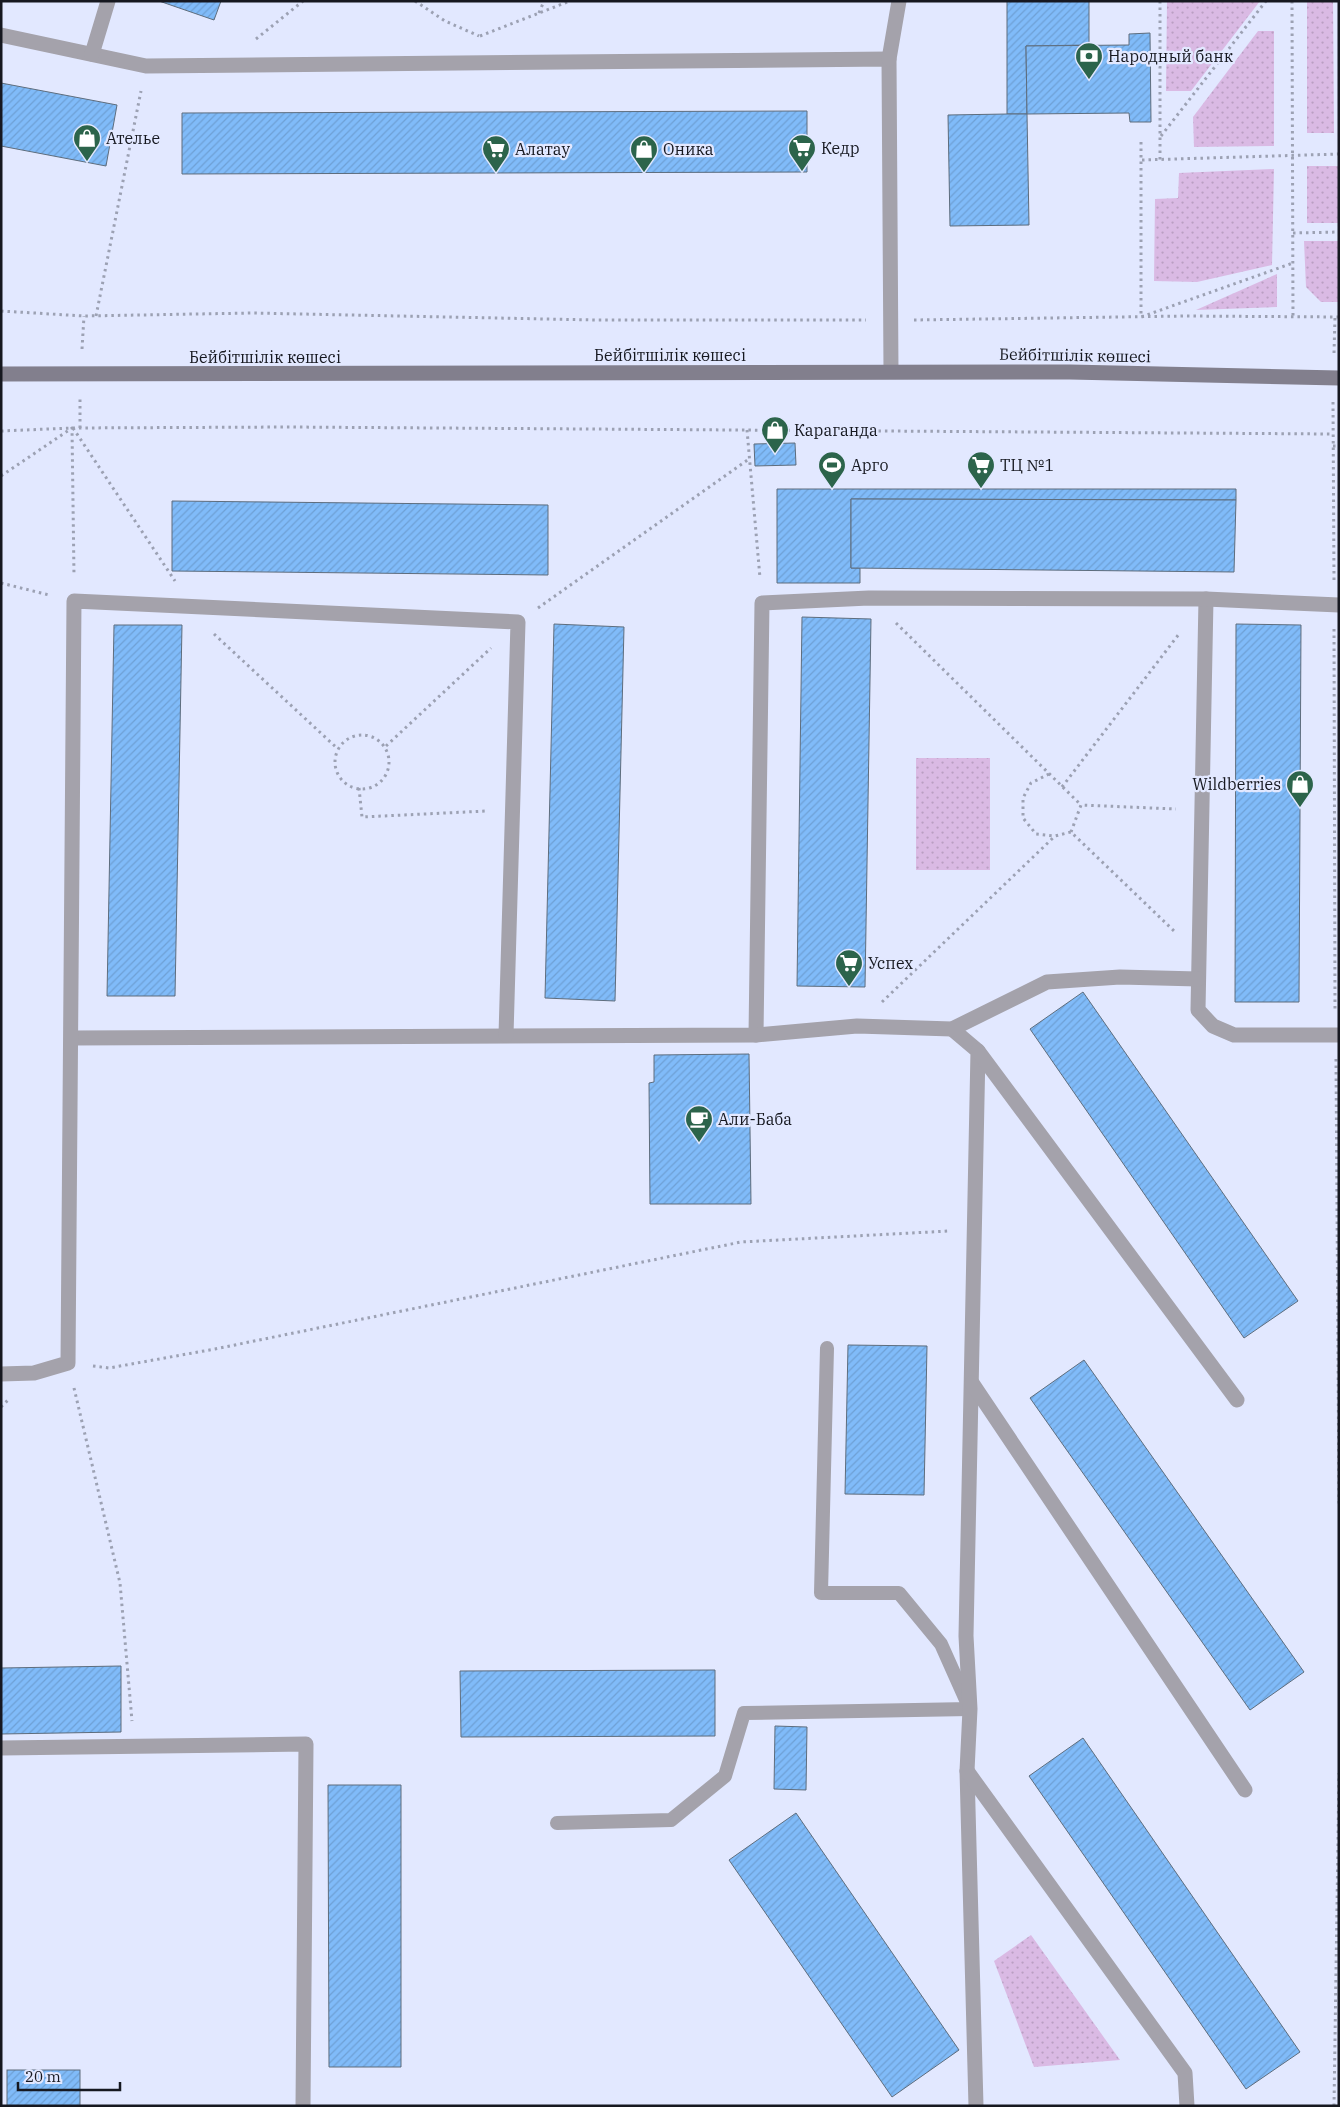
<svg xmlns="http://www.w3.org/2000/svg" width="1340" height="2107" font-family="'IBM Plex Serif',serif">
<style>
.green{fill:url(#green-dots)}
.building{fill:url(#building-hatch);stroke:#5e6d7d}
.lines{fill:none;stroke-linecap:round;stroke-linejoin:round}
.path{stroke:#9ca1b3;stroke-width:3;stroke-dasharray:2.5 4;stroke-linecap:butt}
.lane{stroke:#a4a2ab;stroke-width:14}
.street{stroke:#a4a2ab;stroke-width:15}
.secondary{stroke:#827f8d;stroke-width:15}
.labels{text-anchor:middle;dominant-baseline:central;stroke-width:4.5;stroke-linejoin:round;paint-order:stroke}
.poi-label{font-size:16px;fill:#161820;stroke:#e2e8ff;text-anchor:start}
.street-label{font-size:16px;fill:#161820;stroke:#e2e8ff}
</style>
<defs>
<pattern id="green-dots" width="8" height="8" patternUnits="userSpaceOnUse" patternTransform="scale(1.25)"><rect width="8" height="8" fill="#dabae4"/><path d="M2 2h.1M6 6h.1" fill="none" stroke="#ba9fc3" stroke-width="1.8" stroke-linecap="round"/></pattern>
<pattern id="building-hatch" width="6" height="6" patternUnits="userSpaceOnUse" patternTransform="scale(1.25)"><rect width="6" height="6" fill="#80bbf9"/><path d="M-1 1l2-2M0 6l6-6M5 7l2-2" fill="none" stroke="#6ea0d5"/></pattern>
</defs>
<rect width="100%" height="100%" fill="#e2e8ff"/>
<!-- green -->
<g class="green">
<polygon points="1167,1 1260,1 1191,91 1166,91"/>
<polygon points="1307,1 1333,1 1334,133 1307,133"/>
<polygon points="1258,31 1274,31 1274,146 1194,147 1193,117"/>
<rect x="1307" y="166" width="32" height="57"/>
<polygon points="1274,169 1272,265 1197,282 1154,281 1155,199 1178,198 1179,173"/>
<polygon points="1304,241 1339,241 1339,302 1321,302 1306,287"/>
<polygon points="1277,274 1277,307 1196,310"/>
<rect x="916" y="758" width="74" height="112"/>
<polygon points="1031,1935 1120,2060 1034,2067 994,1961"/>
</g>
<!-- building -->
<g class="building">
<polygon points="159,1 221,1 214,20"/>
<polygon points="1007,1 1089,1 1089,45 1026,46 1027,114 1007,114"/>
<polygon points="1150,33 1151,122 1130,122 1129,113 1027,114 1026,46 1129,45 1129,34"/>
<polygon points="1,83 117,105 106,166 1,146"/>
<polygon points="807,111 807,172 182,174 182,113"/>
<polygon points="1007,114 1027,114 1029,225 950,226 948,115"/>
<polygon points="795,443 796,465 755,466 754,444"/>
<polygon points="777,489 1236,489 1236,500 851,499 851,568 860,568 860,583 777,583"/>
<polygon points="851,499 1236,500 1234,572 851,568"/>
<polygon points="172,501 548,505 548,575 172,571"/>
<polygon points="802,617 871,619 865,987 797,986"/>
<polygon points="554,624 624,627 615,1001 545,998"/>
<polygon points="1236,624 1301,625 1299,1002 1235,1002"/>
<polygon points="114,625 182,625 175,996 107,996"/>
<polygon points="1083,992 1298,1301 1244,1338 1030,1029"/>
<polygon points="749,1054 751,1204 650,1204 649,1083 654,1082 654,1055"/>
<polygon points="848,1345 927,1346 924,1495 845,1494"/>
<polygon points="1084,1360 1304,1672 1250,1710 1030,1398"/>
<polygon points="121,1666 121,1732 1,1734 1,1668"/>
<polygon points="715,1670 715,1736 461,1737 460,1671"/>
<polygon points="775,1726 807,1727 806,1790 774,1789"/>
<polygon points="1083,1738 1300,2052 1246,2089 1029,1776"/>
<polygon points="328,1785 401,1785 401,2067 329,2067"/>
<polygon points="796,1813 959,2050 892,2097 729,1860"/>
<rect x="7" y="2070" width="73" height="36"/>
</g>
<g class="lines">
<!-- path -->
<g class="path">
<polyline points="415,1 445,21 479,36"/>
<polyline points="1160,1 1160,160"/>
<polyline points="1292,1 1293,317"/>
<polyline points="539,13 544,1"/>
<polyline points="480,36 570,1"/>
<polyline points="256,39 303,1"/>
<polyline points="1161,136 1266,1"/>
<polyline points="1141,142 1141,317 1293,263"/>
<polyline points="1142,160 1339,154"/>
<polyline points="1293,233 1339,232"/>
<polyline points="1,311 84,316 252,313 595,320 866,320"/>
<polyline points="96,316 141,91"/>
<polyline points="914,320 1186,316 1339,317"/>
<polyline points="82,349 84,316"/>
<polyline points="1334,353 1335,317"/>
<polyline points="1333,402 1334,581"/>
<polyline points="73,428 175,581"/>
<polyline points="80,428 80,398"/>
<polyline points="747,430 760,578"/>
<polyline points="1,431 72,428 289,427 1332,434"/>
<polyline points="1333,446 1339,446"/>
<polyline points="1,476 72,428 74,576"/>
<polyline points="1,583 49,595"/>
<polyline points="538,608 749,459"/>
<polyline points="896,623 1081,805"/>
<polyline points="1334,629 1335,1011"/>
<polyline points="214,634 338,749"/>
<circle cx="362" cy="762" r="27"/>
<polyline points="386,746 491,648"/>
<polyline points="1049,774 1031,783 1023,798 1023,818 1036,834 1055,836"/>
<polyline points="1062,787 1179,634"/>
<polyline points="359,788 362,817 487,811"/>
<polyline points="1071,832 1081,805 1176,809"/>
<polyline points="882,1002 1055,836 1071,832 1174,931"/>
<polyline points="1336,1059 1339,1506"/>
<polyline points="93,1366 109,1368 215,1349 741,1242 949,1231"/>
<polyline points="74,1388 120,1583 132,1721"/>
<polyline points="1,1407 8,1400"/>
<polyline points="1334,2106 1339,1773"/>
</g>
<!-- lane -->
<polyline class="lane" points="557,1823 671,1820 725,1776 744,1713 970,1709 941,1644 899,1593 821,1593 827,1348"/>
<!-- street -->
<g class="street">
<polyline points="1,35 146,66 889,59 891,371"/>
<polyline points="92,54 108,1"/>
<polyline points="889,59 899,1"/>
<polyline points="1206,599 1198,1010 1213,1026 1234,1035 1339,1035"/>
<polyline points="952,1029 978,1051 966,1636 970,1709 967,1771 976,2106"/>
<polyline points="756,1035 762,603 869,598 1206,599 1339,605"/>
<polyline points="72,1038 756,1035 857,1026 952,1029 1047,982 1120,977 1198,979"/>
<polyline points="978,1051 1237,1400"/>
<polyline points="1,1374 34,1373 68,1363 74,601 518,622 506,1035"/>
<polyline points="972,1383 1245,1790"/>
<polyline points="1,1748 306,1744 303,2106"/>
<polyline points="967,1771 1185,2073 1187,2106"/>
</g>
<!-- secondary -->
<polyline class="secondary" points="1,374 1070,372 1339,378"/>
</g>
<!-- icons -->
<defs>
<g id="bank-pin" transform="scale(1.4375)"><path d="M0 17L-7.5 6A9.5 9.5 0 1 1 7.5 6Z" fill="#2c644b" stroke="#e2e8ff"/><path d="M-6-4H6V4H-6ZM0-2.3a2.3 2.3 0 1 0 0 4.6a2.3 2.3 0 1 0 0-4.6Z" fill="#fff"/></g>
<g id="shop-pin" transform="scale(1.4375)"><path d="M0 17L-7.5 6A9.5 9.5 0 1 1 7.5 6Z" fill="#2c644b" stroke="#e2e8ff"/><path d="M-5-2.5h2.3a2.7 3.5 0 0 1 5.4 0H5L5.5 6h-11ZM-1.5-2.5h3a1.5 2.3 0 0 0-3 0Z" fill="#fff"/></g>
<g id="supermarket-pin" transform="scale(1.4375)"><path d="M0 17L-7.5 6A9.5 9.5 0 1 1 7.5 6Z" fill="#2c644b" stroke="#e2e8ff"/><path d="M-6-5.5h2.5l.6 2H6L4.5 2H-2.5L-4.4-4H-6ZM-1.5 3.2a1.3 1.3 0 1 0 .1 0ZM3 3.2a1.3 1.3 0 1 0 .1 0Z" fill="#fff"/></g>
<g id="stadium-pin" transform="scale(1.4375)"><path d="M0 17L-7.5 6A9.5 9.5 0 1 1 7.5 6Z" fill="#2c644b" stroke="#e2e8ff"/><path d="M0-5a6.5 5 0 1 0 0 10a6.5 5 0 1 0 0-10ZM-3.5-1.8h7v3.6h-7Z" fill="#fff"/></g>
<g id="cafe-pin" transform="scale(1.4375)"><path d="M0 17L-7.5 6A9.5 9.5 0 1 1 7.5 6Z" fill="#2c644b" stroke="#e2e8ff"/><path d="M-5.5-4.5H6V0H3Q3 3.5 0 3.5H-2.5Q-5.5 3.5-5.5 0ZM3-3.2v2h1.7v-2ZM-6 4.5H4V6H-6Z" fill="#fff"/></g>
</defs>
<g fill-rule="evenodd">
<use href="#bank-pin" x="1089" y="56"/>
<use href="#shop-pin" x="87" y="138"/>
<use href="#supermarket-pin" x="802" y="148"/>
<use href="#supermarket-pin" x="496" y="149"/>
<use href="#shop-pin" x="644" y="149"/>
<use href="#shop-pin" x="775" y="430"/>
<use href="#stadium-pin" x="832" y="465"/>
<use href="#supermarket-pin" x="981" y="465"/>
<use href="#shop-pin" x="1300" y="784"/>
<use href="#supermarket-pin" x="849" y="963"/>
<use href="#cafe-pin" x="699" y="1119"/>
</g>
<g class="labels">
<!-- poi labels -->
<g class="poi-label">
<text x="1108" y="56">Народный банк</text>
<text x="106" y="138">Ателье</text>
<text x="821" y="148">Кедр</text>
<text x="515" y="149">Алатау</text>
<text x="663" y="149">Оника</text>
<text x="794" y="430">Караганда</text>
<text x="851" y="465">Арго</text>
<text x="1000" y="465">ТЦ №1</text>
<text x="1281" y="784" text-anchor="end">Wildberries</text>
<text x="868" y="963">Успех</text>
<text x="718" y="1119">Али-Баба</text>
</g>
<!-- street labels -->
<g class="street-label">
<text x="670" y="355">Бейбітшілік көшесі</text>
<text transform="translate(1075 355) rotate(1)">Бейбітшілік көшесі</text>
<text x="265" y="357">Бейбітшілік көшесі</text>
</g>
</g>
<!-- border -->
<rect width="1340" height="2107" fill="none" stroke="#161820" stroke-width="5"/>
<!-- scale -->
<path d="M18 2082v8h102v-8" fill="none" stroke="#161820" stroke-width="2.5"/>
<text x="25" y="2082" font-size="15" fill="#161820" stroke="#e2e8ff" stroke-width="4" paint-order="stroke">20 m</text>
</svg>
